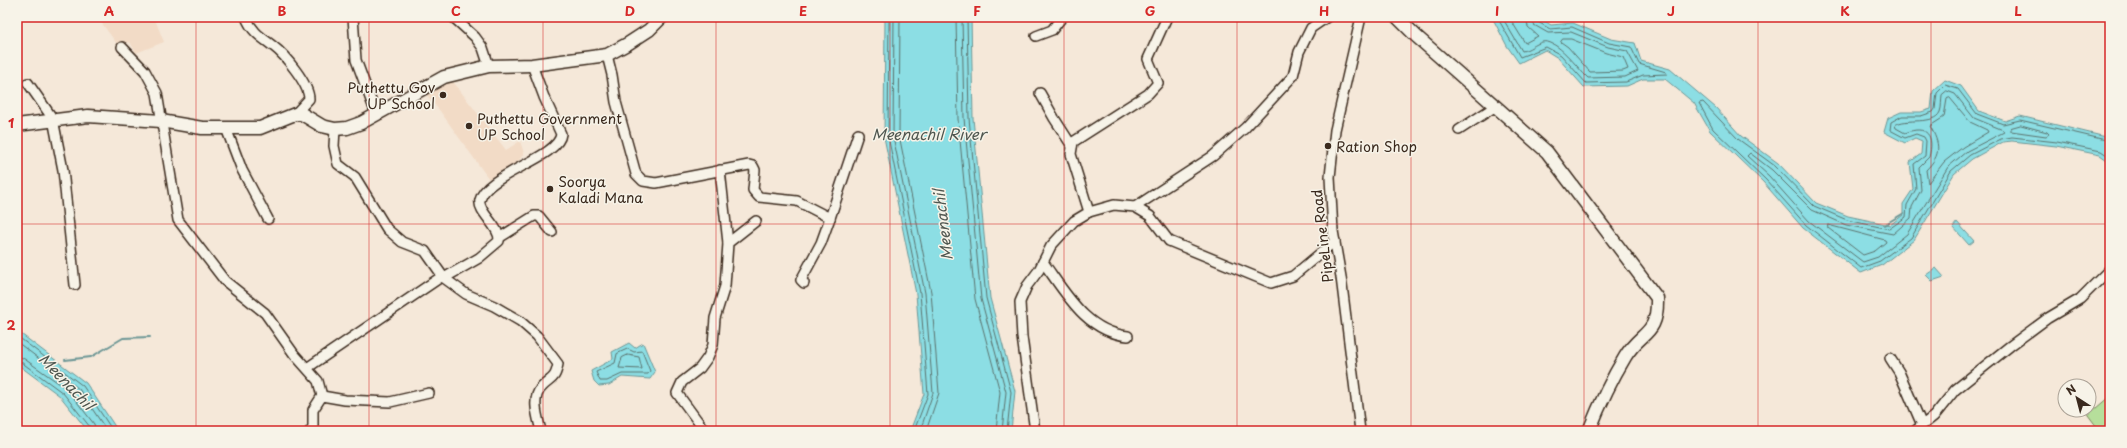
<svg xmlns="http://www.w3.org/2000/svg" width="2127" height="448" font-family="'Playpen Sans',sans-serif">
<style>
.built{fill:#f2dbc6}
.green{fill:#b6df9b;stroke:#78845c}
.water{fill:#8cdee4;stroke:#6c9695}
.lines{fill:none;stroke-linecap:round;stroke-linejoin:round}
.shore{stroke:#5b726d;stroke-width:1}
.stream{stroke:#6c9695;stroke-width:2}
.minor-casing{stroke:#3b2a1e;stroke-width:12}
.secondary-casing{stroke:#3b2a1e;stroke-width:15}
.minor{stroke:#f7f3e8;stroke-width:9}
.secondary{stroke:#f7f3e8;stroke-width:12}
.grid{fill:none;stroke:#d62828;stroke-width:1;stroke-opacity:0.55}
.poi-dot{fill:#3b2a1e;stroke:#f7f3e8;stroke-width:1.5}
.labels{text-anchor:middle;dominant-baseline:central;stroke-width:3;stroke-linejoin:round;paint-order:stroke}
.poi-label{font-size:14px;fill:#3b2a1e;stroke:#f7f3e8;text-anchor:start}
.street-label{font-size:14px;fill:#3b2a1e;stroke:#f7f3e8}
.water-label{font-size:15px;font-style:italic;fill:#4f5750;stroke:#f7f3e8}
.neatline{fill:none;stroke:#d62828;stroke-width:1.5}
.grid-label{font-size:13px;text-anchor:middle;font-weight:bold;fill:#d62828}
</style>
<rect width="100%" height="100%" fill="#f5e8d9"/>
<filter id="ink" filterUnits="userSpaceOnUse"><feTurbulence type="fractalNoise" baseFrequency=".025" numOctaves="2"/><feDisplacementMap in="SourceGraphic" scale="8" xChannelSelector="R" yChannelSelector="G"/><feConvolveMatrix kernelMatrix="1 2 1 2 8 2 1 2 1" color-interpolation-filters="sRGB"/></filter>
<g filter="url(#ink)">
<!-- built -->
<g class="built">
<polygon points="154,17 164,42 136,53 130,42 117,44 98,18"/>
<polygon points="451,79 506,150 520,141 524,153 518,162 491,182 440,111 424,92"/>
</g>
<!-- green -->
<polygon class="green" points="2110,396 2110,431 2100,431 2088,415"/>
<!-- water -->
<g class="water">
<polygon points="885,17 971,17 973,118 990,298 1015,391 1011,431 910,431 924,394 916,294 884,137"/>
<polygon points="1492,17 1538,17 1551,25 1573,23 1611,39 1635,43 1641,61 1670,69 1716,108 1741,136 1778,163 1816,203 1848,216 1890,225 1903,215 1903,204 1913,189 1910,162 1921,154 1922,141 1915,138 1905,143 1884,132 1888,118 1901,112 1921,112 1931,109 1933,91 1945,80 1961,86 1979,111 2005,121 2020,116 2110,138 2110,162 2100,155 2056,146 2012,141 2003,142 1972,159 1954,174 1914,240 1882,265 1861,273 1803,228 1763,182 1710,131 1694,103 1665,79 1643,79 1627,86 1584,87 1558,58 1545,50 1519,63 1507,46"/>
<polygon points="1957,222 1974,241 1969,245 1953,227"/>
<polygon points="1936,268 1944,277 1932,281 1926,275"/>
<polygon points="17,331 86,383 118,431 88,431 60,396 17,364"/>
<polygon points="629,343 635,348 643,343 655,372 650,379 622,377 609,385 599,386 594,381 591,371 613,359 612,352"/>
</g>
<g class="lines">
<!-- shore -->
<g class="shore">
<polyline points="889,17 888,136 920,293 928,394 914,431"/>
<polyline points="894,17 893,136 925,293 933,393 920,431"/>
<polyline points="900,17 899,135 931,292 939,393 926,431"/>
<polyline points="956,17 958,119 975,299 1000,392 996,431"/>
<polyline points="962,17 964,118 981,299 1006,392 1002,431"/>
<polyline points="967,17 969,118 986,298 1011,392 1007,431"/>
<polyline points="1497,17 1520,57 1546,47 1561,55 1586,83 1626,82 1643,75 1667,74 1666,72 1639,64 1631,47 1609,43 1572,27 1550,29 1538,22 1537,17"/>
<path d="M 1502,17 L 1522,51 C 1529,50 1535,44 1542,42 C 1557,38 1578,69 1588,78 L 1625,77 L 1638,71 L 1627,51 L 1608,47 L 1571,32 L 1548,33 L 1534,25 L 1532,17"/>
<polyline points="1509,17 1525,43 1538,36 1528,27 1526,17"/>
<polygon points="1563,39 1571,39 1606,53 1623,57 1628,69 1623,71 1590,72 1568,47 1561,42"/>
<path d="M 1947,91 L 1955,94 L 1974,118 L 2003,130 L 2004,132 L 1967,151 L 1948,167 L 1907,234 L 1878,257 L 1863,262 L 1809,221 L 1769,176 L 1747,156 L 1750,153 L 1772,170 L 1812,210 L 1846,225 L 1893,234 L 1911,218 L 1912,207 L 1921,190 L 1919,167 L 1929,157 C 1935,136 1927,124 1905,133 L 1896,128 L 1895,125 C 1906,117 1934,126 1940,112 C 1942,107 1941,100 1942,95 Z"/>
<path d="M 1950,98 L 1970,122 L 1987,130 L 1988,132 L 1963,147 L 1944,162 L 1928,183 L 1926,170 C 1942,154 1940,144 1930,126 L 1944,117 L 1947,99 Z"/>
<polygon points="2021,125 2047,132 2049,134 2046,136 2011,131 2011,128"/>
<polyline points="2110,141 2020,120 2003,124 1977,114 1958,89 1945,85 1937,93 1935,109 1933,112 1921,116 1902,116 1891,122 1890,130 1905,138 1916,134 1924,137 1926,141 1925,156 1914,164 1916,189 1907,205 1906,217 1889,229 1847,220 1814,206 1775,166 1738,139 1703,102 1699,103 1713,129 1766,180 1806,225 1861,268 1880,261 1911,238 1951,171 1970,155 2001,139 2012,137 2057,142 2101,151 2110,157"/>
<polygon points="1828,225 1885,240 1886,242 1875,251 1863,255 1828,228"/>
<polyline points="17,336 83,386 113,431"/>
<polyline points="17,342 79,389 107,431"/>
<polygon points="628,349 634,352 642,351 650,371 648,374 622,374 607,381 600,381 596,372 615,363 617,354"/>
<polygon points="628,355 639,357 642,369 619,368 622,358"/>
<polyline points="17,356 23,358 67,389 94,424 96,431"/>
<polyline points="17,361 21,362 63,393 90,427 91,431"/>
</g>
<!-- stream -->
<g class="stream">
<polyline points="1884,225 1904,213"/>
<polyline points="65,360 91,357 123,338 150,337"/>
</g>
<!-- minor casing -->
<g class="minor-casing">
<g id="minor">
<path d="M 246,17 C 252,32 261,37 273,46 C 285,55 309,84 309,99 L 295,114"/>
<polyline points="353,17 356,60 376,114"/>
<polyline points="453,17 475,37 483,48 489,66"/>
<polyline points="1036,36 1052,30 1062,17"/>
<polyline points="122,47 145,71 157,93 178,220 225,281 265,313 294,354 318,381 322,396 313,410 313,427 310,431"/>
<polyline points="607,55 612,75 616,102 636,174 643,181 656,183 749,165 753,166 755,170 753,190 759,197 797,201 830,218 858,134"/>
<polyline points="28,83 53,119 63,170 75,285"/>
<polyline points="1040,93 1054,118 1072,146"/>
<polyline points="226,128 242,170 268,219"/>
<path d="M 335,129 L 334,146 L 338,164 L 355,177 L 387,229 L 402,242 L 425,251 L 444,278 L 466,294 L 494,306 L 520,321 L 537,336 L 558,364 C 555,381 551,377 541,388 C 531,399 538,418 541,431"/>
<polyline points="1459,130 1496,106"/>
<polyline points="720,170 728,243"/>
<polyline points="1135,207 1213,156 1245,128 1293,76 1299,52 1311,28 1327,17"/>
<polyline points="1089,212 1114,205 1135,207 1150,216 1169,241 1271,283 1293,276 1335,241"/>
<polyline points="499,238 534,216 539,216 552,232"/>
<path d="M 1043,262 C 1065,292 1086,332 1128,336"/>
<path d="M 444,278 L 479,258 L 499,241 C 501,227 477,212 480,200 C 486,174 559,158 561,134 L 544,97 L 532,65"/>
<polyline points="804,283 801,280 821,243 830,218"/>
<polyline points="1890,358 1899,372 1922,425"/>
<polyline points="307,368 441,277"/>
<polyline points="322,396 345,400 390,402 429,393"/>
<polyline points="705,431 677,393 682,382 700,368 708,357 713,345 715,318 725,286 728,243 756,221"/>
<polyline points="1035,431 1022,337 1020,302 1027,286 1039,270 1051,246 1074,221 1089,212 1071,154 1073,142 1148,94 1158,83 1148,59 1167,17"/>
<polyline points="1360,431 1341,277 1333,231 1330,177 1335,130 1361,17"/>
<polyline points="1915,431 1934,416 1955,390 2010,346 2048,318 2080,299 2110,269"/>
</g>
</g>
<!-- secondary casing -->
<g class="secondary-casing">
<g id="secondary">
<path d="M 1397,17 L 1416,36 L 1547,152 L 1657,298 C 1658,337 1641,330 1625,357 C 1611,380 1599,406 1589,431"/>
<polyline points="17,125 88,116 161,121 202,128 260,128 295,114 302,114 322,126 335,129 347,128 361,123 444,77 489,66 532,65 607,55 629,43 649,30 662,17"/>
</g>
</g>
<!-- minor -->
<use href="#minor" class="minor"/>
<!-- secondary -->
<use href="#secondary" class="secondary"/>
</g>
</g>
<!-- grid -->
<path class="grid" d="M 196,17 L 196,431M 369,17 L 369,431M 543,17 L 543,431M 716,17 L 716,431M 890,17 L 890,431M 1064,17 L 1064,431M 1237,17 L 1237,431M 1411,17 L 1411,431M 1584,17 L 1584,431M 1758,17 L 1758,431M 1931,17 L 1931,431M 17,224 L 2110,224"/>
<!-- markers -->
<g class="poi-dot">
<circle cx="443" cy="95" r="4"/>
<circle cx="469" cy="126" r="4"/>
<circle cx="1328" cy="146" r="4"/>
<circle cx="550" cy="189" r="4"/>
</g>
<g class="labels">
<!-- poi labels -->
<g class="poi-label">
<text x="435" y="87" text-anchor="end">Puthettu Gov<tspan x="435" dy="16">UP School</tspan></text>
<text x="477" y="118">Puthettu Government<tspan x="477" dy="16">UP School</tspan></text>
<text x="1336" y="146">Ration Shop</text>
<text x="558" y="181">Soorya<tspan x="558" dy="16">Kaladi Mana</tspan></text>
</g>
<!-- street labels -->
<g class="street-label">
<text transform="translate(1322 236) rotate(-97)">PipeLine Road</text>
</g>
<!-- water labels -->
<g class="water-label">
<text x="929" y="133">Meenachil River</text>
<text transform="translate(942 225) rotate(-97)">Meenachil</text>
<text transform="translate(67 381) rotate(46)">Meenachil</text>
</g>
</g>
<!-- margin -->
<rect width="2127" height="448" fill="none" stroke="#f7f3e8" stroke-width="44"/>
<!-- north arrow -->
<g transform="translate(2077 398) rotate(324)"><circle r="19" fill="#f7f3e8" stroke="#aca397"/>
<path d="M0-3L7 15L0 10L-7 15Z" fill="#3b2a1e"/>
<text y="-6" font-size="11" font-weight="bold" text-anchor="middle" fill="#3b2a1e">N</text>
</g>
<rect x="22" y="22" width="2083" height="404" class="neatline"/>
<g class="grid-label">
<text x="109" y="16">A</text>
<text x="282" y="16">B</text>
<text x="456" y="16">C</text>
<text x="630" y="16">D</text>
<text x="803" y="16">E</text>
<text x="977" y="16">F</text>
<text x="1150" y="16">G</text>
<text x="1324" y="16">H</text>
<text x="1497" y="16">I</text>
<text x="1671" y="16">J</text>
<text x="1845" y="16">K</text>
<text x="2018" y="16">L</text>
<text x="11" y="128">1</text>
<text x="11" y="330">2</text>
</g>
</svg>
